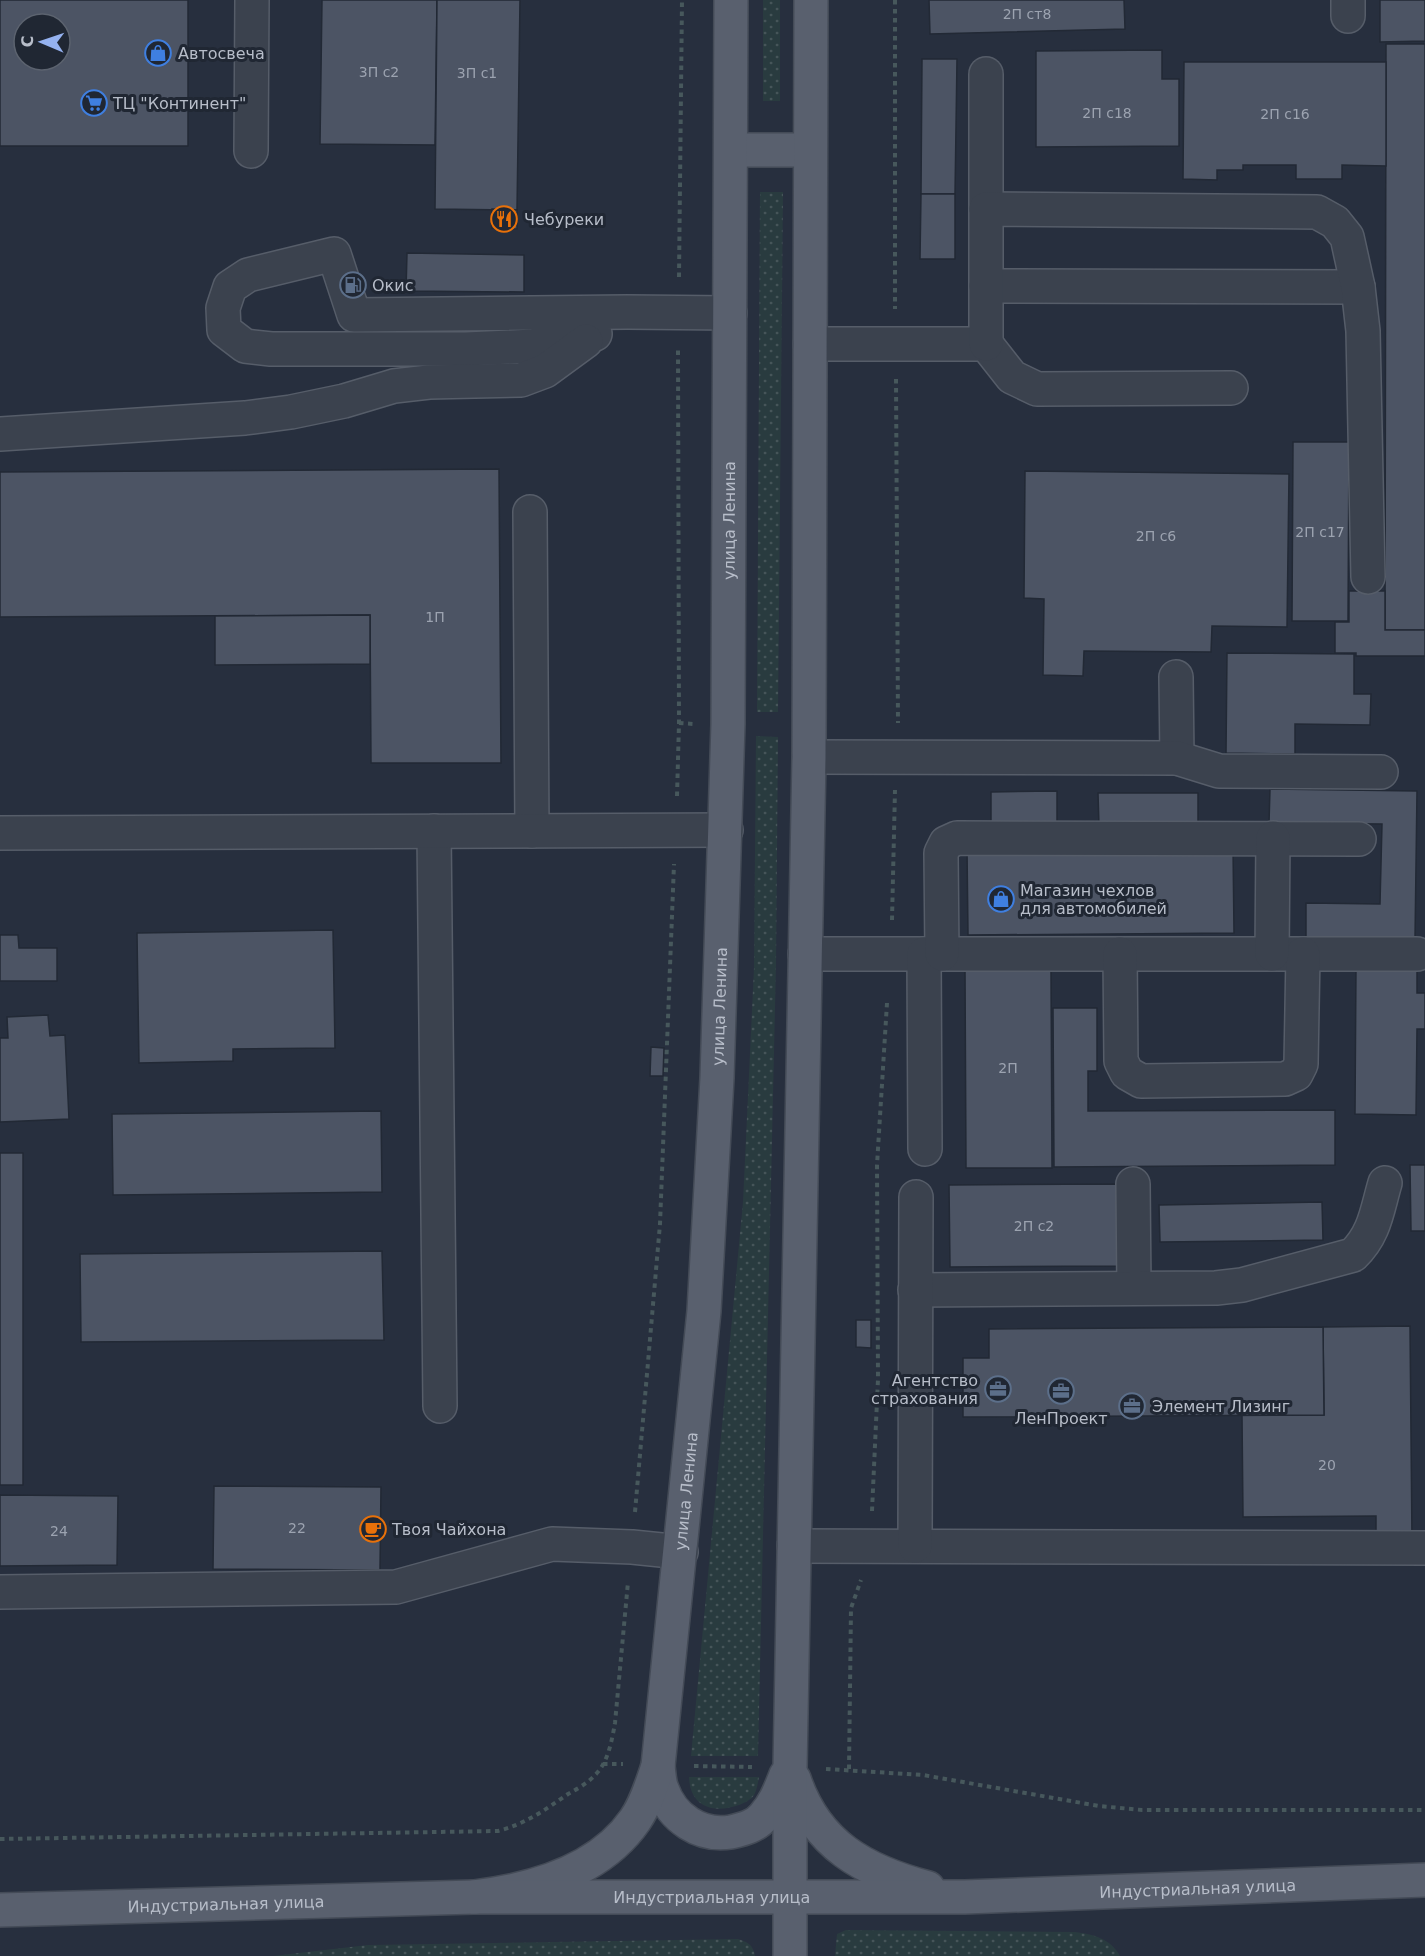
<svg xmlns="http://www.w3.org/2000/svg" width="1425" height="1956" font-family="'DejaVu Sans',sans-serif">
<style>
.green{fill:url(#green-dots)}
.building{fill:#4c5464;stroke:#222935;stroke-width:1.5;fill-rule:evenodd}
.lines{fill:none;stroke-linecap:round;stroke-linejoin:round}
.minor-casing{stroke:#565d69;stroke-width:36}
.major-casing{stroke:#444b57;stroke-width:36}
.path{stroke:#47585c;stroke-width:4;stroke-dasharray:4.5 4.5;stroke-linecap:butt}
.minor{stroke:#3b424e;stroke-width:33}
.major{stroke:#59606e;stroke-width:33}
.labels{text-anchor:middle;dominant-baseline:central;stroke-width:6;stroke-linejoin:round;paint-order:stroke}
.number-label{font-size:14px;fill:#9ca3b0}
.poi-label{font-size:16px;fill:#b7bdc9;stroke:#202733;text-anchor:start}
.street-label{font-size:16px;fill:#b7bdc9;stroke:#202733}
</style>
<defs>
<pattern id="green-dots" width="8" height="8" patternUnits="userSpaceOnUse" patternTransform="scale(1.5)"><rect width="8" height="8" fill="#293b3f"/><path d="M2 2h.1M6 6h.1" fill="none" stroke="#465559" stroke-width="1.8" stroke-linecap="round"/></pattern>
</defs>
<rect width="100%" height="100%" fill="#272f3e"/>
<!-- green -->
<g class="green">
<rect x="763" y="0" width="17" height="101"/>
<polygon points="760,192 783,192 778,712 757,712"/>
<polygon points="756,736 778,737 776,964 758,1756 691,1756 743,1202 754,968"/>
<path d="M 689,1777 L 759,1777 C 758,1782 757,1790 754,1795 C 751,1800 744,1803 739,1805 C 713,1814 690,1807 689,1777 Z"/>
<path d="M 846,1930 L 1075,1932 C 1093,1934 1111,1939 1120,1956 L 835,1956 L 837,1934 Z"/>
<path d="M 738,1939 C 748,1942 753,1945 755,1956 L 273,1956 L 368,1945 Z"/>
</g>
<!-- building -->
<g class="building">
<path d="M 0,0 L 188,0 L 188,146 L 0,146 ZM 24,24 L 60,24 L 60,60 L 24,60 Z"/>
<polygon points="322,0 437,0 435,145 320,144"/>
<polygon points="437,0 520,0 517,210 435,209"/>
<polygon points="929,0 1124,0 1125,29 930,34"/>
<polygon points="1380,0 1425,0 1425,41 1380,42"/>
<polygon points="1386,44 1425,44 1425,630 1385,630"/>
<polygon points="1162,50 1162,79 1179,79 1179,146 1036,147 1036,51"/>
<polygon points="922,59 957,59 955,194 921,194"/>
<polygon points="1184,62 1386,62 1386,166 1342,165 1342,179 1296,179 1296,165 1243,165 1243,170 1217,170 1217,180 1183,179"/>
<polygon points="921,194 955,194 955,259 920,259"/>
<polygon points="492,209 517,210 517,229 492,228"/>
<polygon points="407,253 524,255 524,292 406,291"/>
<polygon points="1293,442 1349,442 1348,621 1292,621"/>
<polygon points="499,469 501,763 371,763 370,615 0,617 0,472"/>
<polygon points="1025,471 1289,474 1287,627 1212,626 1211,652 1084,651 1083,676 1043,675 1044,599 1024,598"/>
<polygon points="1349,591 1385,591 1385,630 1425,630 1425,656 1356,656 1356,653 1335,653 1335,622 1349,622"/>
<polygon points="370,615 370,664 215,665 215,616"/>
<polygon points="1227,653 1354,654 1354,694 1371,694 1370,725 1295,724 1295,754 1226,753"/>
<polygon points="1270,789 1417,791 1415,939 1306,938 1306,903 1380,904 1382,824 1269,823"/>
<polygon points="1057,791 1057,826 991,827 991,792"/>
<polygon points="1098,793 1198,793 1198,826 1099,826"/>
<polygon points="1233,847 1234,933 968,935 967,848"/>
<polygon points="333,930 335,1048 233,1049 233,1061 139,1063 137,933"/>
<polygon points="0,935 18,935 19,948 57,948 57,981 0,981"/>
<polygon points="1356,966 1417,967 1417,993 1425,993 1425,1029 1417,1029 1416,1115 1355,1114"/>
<polygon points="965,969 1051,969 1052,1168 966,1168"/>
<polygon points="1053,1008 1097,1008 1097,1071 1088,1071 1088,1111 1335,1110 1335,1165 1054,1167"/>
<polygon points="48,1015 50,1036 65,1035 69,1119 0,1122 0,1038 8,1038 7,1017"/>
<polygon points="651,1047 664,1048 663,1076 650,1076"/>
<polygon points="381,1111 382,1192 113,1195 112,1114"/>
<rect x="0" y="1153" width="23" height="332"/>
<polygon points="1410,1165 1425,1165 1425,1231 1411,1231"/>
<polygon points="1117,1184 1118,1266 950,1267 949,1185"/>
<polygon points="1322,1202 1323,1240 1160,1242 1159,1205"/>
<polygon points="382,1251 384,1340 81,1342 80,1254"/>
<polygon points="856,1320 871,1320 871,1348 856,1347"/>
<polygon points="1410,1326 1412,1541 1376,1541 1376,1516 1243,1517 1242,1415 1324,1415 1323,1327"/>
<polygon points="1323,1327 1324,1415 963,1417 963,1358 989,1358 989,1329"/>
<polygon points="214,1486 381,1487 380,1570 213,1569"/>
<polygon points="0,1495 118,1496 117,1565 0,1566"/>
</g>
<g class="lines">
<!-- minor casing -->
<g class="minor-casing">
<g id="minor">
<polyline points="1348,0 1348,16"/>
<polyline points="251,151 252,0"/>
<polyline points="986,209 986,74"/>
<polyline points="986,286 1358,287"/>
<polyline points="595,334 534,346 466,349 271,349 245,346 224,330 223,308 230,287 248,275 334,254 354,315 627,312 730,313"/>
<polyline points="810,344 986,344 1012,377 1037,389 1231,388"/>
<polyline points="986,344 986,209 1317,212 1335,222 1347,237 1358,287 1363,331 1368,577"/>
<polyline points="0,434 245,418 291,412 344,401 394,386 429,382 521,380 545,371 586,341"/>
<polyline points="530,512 532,831"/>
<polyline points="1176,677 1177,758"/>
<polyline points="809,757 1177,758 1219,771 1381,772"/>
<polyline points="434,831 440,1406"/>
<polyline points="0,833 726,830"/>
<polyline points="805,954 1417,954"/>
<polyline points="924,954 925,1149"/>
<polyline points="942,954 941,853 946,843 957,838 1359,839"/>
<polyline points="1120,954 1121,1061 1127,1073 1141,1081 1285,1079 1296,1074 1301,1064 1303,954"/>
<polyline points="1272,954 1273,838"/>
<polyline points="1133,1184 1134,1288"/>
<path d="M 915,1290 L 1216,1288 L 1242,1285 L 1353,1255 C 1375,1234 1377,1210 1385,1183"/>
<polyline points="794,1546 1425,1548"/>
<polyline points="915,1546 916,1197"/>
<polyline points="0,1592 396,1587 552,1544 632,1547 681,1552"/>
</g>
</g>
<!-- major casing -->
<g class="major-casing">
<g id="major">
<polyline points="731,150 810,150"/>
<path d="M 658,1766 C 659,1773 659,1782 662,1789 C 672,1818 700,1837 731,1832 C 744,1829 756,1826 764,1816 C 775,1804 780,1790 786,1775"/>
<path d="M 794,1779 C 816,1845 864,1871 928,1888"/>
<path id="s1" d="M 474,1897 C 532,1890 599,1872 635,1820 C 646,1804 652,1784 658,1766 L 704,1311 L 717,1078 L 728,724 L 731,0"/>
<path id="s2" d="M 0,1910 L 474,1897 L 965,1897 L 1425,1880"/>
<polyline points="790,1956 790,1768 809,757 811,0"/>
</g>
</g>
<!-- path -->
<g class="path">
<polyline points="895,0 895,309"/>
<polyline points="679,277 682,0"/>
<polyline points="896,379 898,723"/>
<polyline points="679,723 694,724"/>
<polyline points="677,796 679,723 678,348"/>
<polyline points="892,920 895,790"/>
<polyline points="872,1511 878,1379 877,1165 887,1003"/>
<polyline points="635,1512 660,1224 674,864"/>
<polyline points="603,1764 623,1764"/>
<polyline points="694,1766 752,1767"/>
<polyline points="826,1769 923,1775 1099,1806 1142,1810 1425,1810"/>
<polyline points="849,1769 851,1608 861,1580"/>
<path d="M 0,1839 L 498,1831 C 525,1824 545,1810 568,1794 C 577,1789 588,1783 595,1775 C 608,1763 612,1740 615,1723 L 628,1582"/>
</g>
<!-- minor -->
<use href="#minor" class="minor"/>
<!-- major -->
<use href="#major" class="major"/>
</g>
<!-- icons -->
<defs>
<g id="shop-ring" transform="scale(1.35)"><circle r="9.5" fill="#202733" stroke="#3f7fe0" stroke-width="1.5"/><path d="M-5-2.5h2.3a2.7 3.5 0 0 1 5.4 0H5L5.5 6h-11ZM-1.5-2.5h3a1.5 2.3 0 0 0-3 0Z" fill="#3f7fe0"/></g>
<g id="supermarket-ring" transform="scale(1.35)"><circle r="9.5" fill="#202733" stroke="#3f7fe0" stroke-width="1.5"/><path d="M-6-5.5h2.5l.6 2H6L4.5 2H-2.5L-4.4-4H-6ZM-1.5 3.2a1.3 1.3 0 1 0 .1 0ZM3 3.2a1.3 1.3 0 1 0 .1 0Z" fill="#3f7fe0"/></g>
<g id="restaurant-ring" transform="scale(1.35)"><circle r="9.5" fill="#202733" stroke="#e8710a" stroke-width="1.5"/><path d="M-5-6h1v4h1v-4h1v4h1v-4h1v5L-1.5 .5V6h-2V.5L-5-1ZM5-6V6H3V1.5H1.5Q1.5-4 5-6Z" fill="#e8710a"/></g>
<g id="fuel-ring" transform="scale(1.35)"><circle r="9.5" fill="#202733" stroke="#5c6f8a" stroke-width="1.5"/><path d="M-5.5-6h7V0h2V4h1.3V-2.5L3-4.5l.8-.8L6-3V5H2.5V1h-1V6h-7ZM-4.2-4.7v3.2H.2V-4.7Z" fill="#5c6f8a"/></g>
<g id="office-ring" transform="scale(1.35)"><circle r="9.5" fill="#202733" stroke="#5c6f8a" stroke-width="1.5"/><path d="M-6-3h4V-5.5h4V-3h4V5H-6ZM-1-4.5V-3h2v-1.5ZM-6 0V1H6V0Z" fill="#5c6f8a"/></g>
<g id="cafe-ring" transform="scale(1.35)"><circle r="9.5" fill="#202733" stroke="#e8710a" stroke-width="1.5"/><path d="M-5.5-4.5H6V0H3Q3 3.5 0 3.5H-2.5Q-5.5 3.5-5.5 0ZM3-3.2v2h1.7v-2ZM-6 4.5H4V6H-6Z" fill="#e8710a"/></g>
</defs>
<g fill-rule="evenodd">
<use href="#shop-ring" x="158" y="53"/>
<use href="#supermarket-ring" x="94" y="103"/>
<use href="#restaurant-ring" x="504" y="219"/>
<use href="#fuel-ring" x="353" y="285"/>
<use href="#shop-ring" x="1001" y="899"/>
<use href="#office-ring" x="998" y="1389"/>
<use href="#office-ring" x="1061" y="1391"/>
<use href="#office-ring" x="1132" y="1406"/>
<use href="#cafe-ring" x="373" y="1529"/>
</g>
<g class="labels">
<!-- number labels -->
<g class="number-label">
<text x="1027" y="14">2П ст8</text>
<text x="379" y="72">3П с2</text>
<text x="477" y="73">3П с1</text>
<text x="1107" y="113">2П с18</text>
<text x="1285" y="114">2П с16</text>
<text x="1320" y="532">2П с17</text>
<text x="1156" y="536">2П с6</text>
<text x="435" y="617">1П</text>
<text x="1008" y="1068">2П</text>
<text x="1034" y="1226">2П с2</text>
<text x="1327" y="1465">20</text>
<text x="297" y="1528">22</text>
<text x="59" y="1531">24</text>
</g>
<!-- poi labels -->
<g class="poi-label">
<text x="178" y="53">Автосвеча</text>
<text x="113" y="103">ТЦ "Континент"</text>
<text x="524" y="219">Чебуреки</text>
<text x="372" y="285">Окис</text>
<text x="1020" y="890">Магазин чехлов<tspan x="1020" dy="18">для автомобилей</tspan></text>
<text x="978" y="1380" text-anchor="end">Агентство<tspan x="978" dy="18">страхования</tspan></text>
<text x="1152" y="1406">Элемент Лизинг</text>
<text x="1061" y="1418" text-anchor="middle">ЛенПроект</text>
<text x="392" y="1529">Твоя Чайхона</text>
</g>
<!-- street labels -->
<g class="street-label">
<text stroke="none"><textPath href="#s1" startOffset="1491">улица Ленина</textPath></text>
<text stroke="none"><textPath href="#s1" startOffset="1005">улица Ленина</textPath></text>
<text stroke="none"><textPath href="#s1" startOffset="519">улица Ленина</textPath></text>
<text stroke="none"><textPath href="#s2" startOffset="1198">Индустриальная улица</textPath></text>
<text stroke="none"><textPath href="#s2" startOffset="712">Индустриальная улица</textPath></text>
<text stroke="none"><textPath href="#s2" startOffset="226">Индустриальная улица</textPath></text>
</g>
</g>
<!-- north arrow -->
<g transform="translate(42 42) rotate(272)"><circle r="28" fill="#202733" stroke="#5c636f" stroke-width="1.5"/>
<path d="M0-4.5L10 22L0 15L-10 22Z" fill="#95b2f0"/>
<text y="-9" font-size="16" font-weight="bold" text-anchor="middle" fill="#b7bdc9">С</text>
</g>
</svg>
